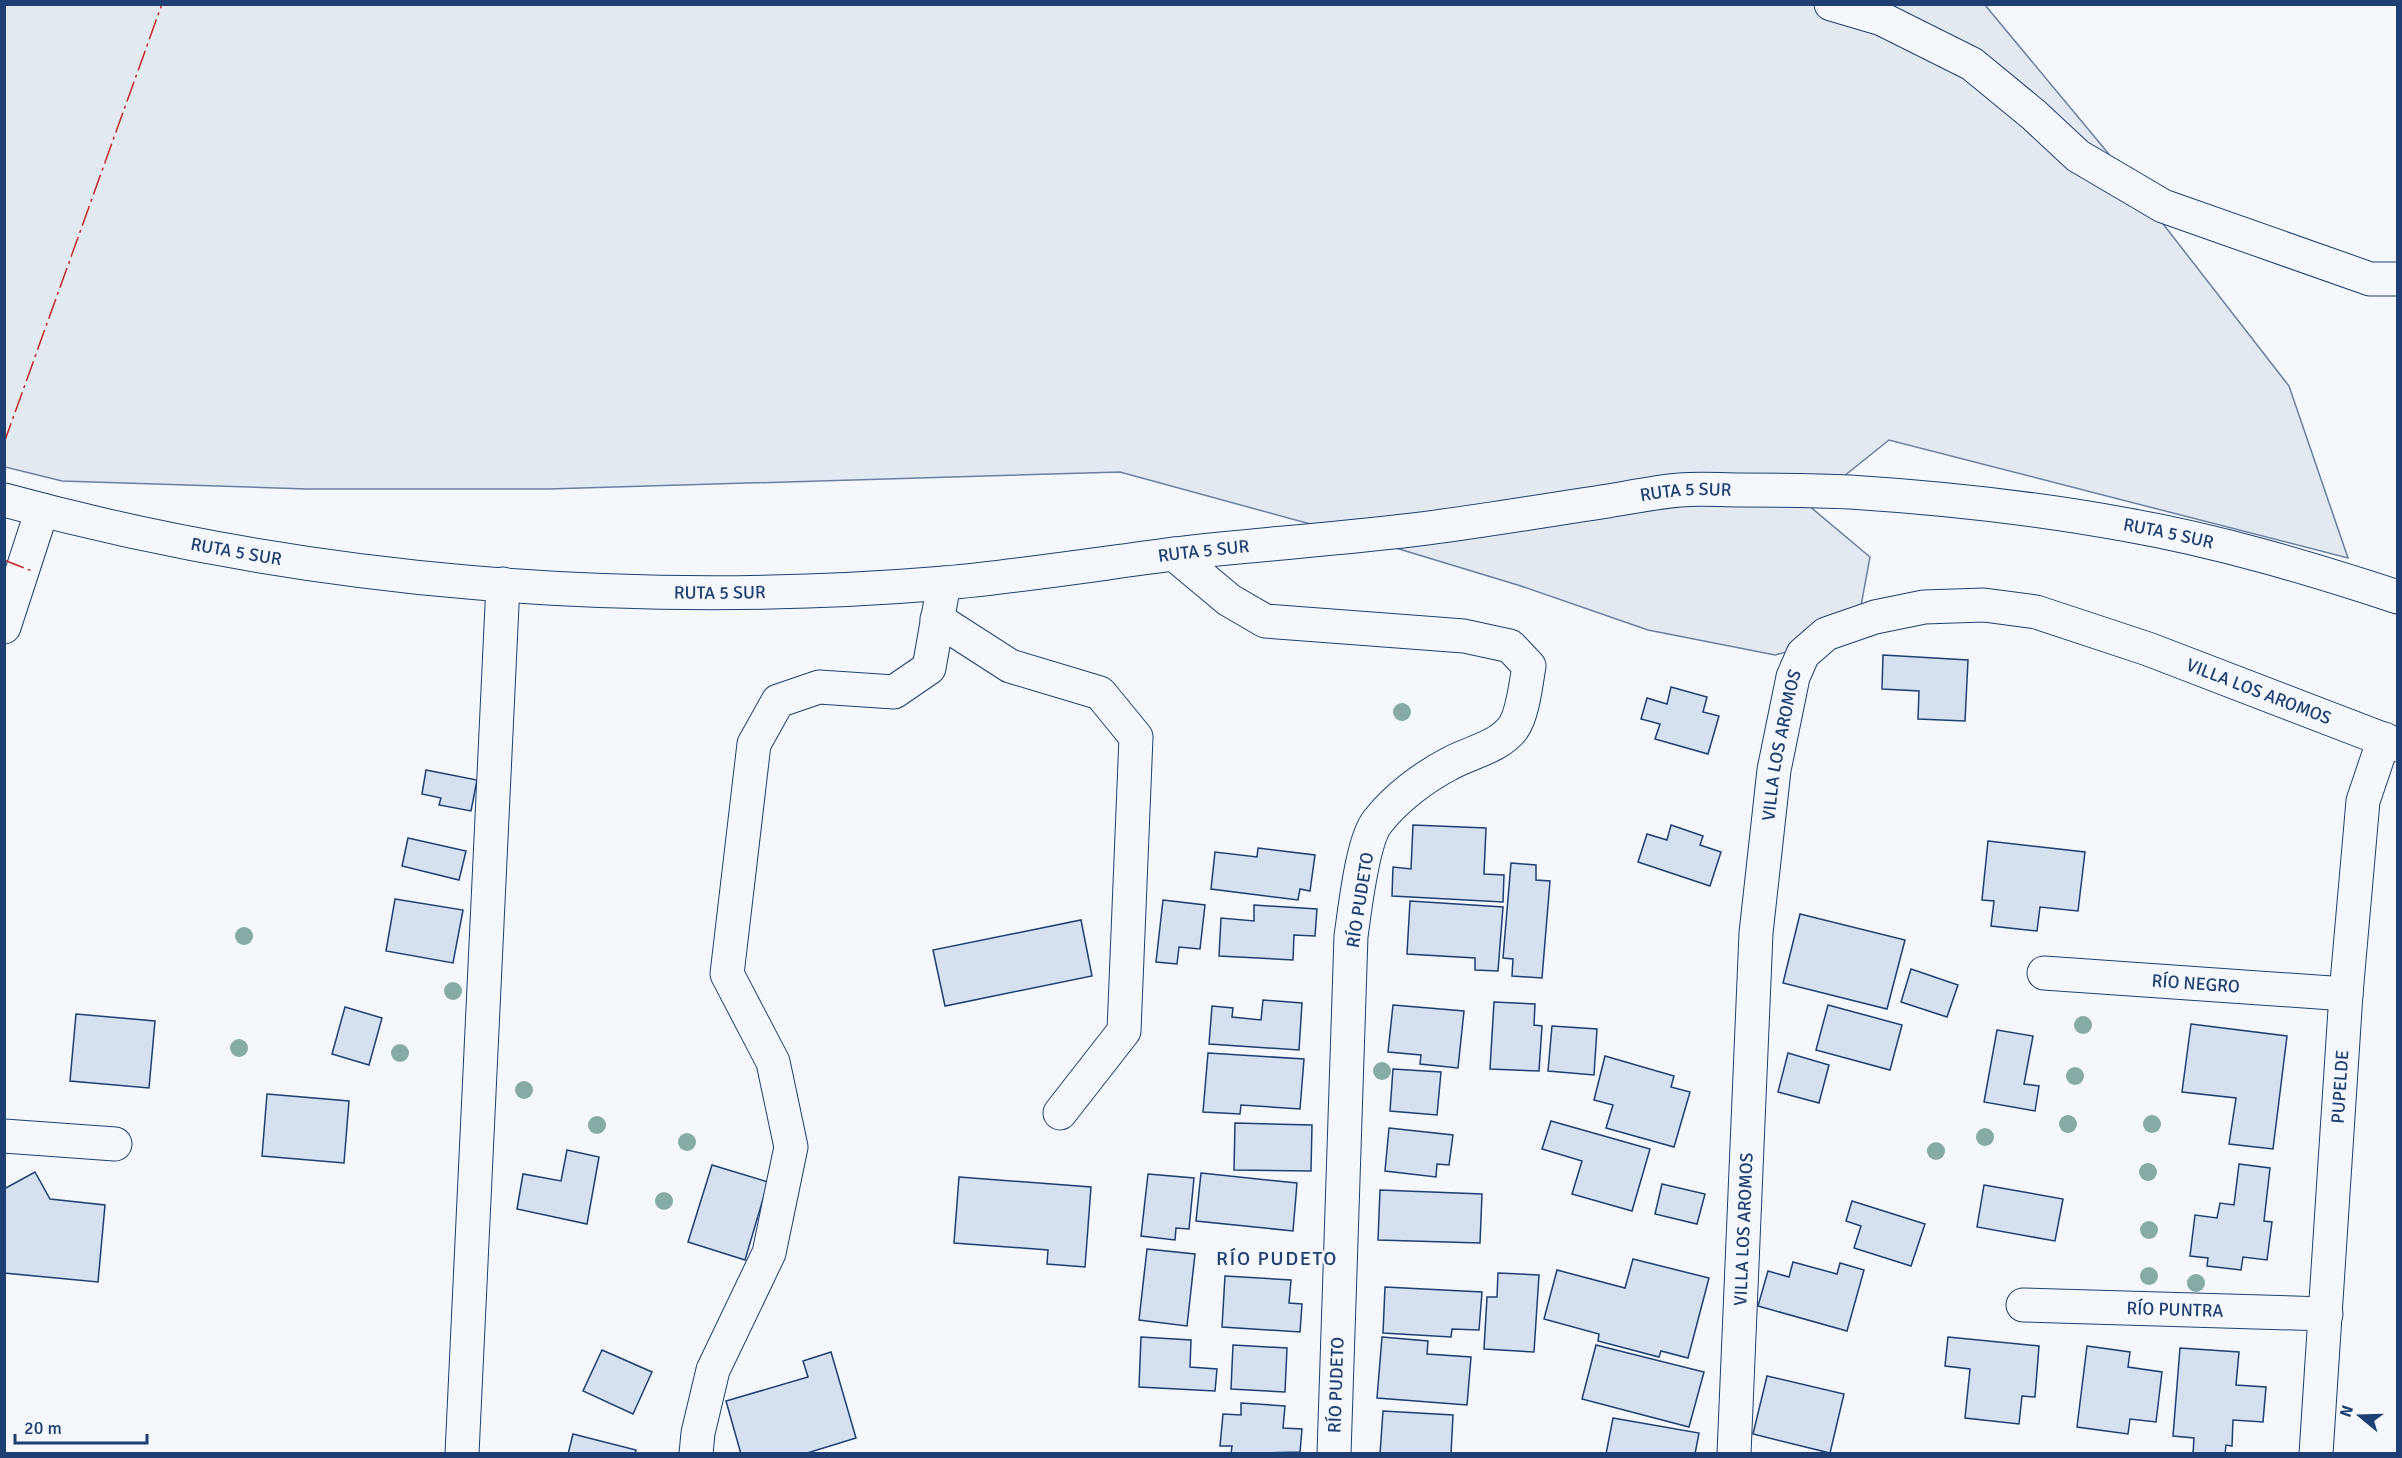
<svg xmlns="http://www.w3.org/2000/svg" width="2402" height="1458" font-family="Signika,sans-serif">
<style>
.green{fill:#e3e9f0;stroke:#687fa3;stroke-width:1.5}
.building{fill:#d5e0f0;stroke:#1d3f73;stroke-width:1.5}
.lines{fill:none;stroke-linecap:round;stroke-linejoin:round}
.street-casing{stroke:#1d3f73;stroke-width:35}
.highway-casing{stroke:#1d3f73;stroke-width:35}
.street{stroke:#f4f7fb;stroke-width:33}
.highway{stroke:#f4f7fb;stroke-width:33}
.power{stroke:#c62828;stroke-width:1.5;stroke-dasharray:21 4.5 3 4.5;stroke-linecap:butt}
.tree{fill:#86aba6}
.labels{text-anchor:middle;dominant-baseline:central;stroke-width:4.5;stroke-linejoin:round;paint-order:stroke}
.street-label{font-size:18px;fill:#1d3f73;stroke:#f4f7fb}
.neighbourhood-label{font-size:20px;letter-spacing:1.5px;fill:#1d3f73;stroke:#f4f7fb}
</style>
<rect width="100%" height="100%" fill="#f4f7fb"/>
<!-- green -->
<polygon class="green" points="4,5 1985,5 2108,153 2289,386 2348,558 1889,440 1808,505 1870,557 1856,633 1775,655 1648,630 1521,586 1376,542 1120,472 548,489 307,489 62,481 5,467"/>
<!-- building -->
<g class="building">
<polygon points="1883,655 1968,660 1965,721 1918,719 1919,691 1882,689"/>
<polygon points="1671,687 1707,697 1703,712 1719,716 1708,754 1655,739 1660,724 1641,719 1647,698 1667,704"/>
<polygon points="426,770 477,780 471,811 439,805 441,798 422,794"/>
<polygon points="1413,825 1486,828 1484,874 1504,875 1503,902 1392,896 1393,867 1411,869"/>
<polygon points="1671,825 1703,836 1700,845 1721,852 1710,886 1638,862 1647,834 1667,840"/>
<polygon points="408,838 466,851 459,880 402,866"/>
<polygon points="1988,841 2085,852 2078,911 2040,907 2037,931 1991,926 1994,901 1982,900"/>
<polygon points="1258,848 1315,855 1310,891 1300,889 1298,900 1211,889 1215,852 1257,857"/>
<polygon points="1511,863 1536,865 1536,880 1550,881 1542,978 1512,976 1513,959 1503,958"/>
<polygon points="395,899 463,910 453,963 386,951"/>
<polygon points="1163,900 1205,905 1200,949 1179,947 1177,964 1156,962"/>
<polygon points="1410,901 1503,907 1498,971 1475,970 1475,958 1407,954"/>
<polygon points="1254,905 1317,909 1315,936 1294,935 1293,960 1219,956 1221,918 1254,921"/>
<polygon points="1800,914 1905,940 1887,1009 1783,983"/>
<polygon points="1081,920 1092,976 945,1006 933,950"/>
<polygon points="1911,969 1958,985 1947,1017 1901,1002"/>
<polygon points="1263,1000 1302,1003 1299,1050 1209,1044 1212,1006 1233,1008 1232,1017 1261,1020"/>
<polygon points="1494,1002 1535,1004 1534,1025 1542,1026 1539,1071 1490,1069"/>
<polygon points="1393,1005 1464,1011 1458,1068 1420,1064 1421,1055 1388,1052"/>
<polygon points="1828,1005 1902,1025 1890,1070 1816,1050"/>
<polygon points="345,1007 382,1018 369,1065 332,1054"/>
<polygon points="76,1014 155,1021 149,1088 70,1081"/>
<polygon points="2191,1024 2287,1036 2273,1149 2229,1144 2236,1098 2182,1092"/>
<polygon points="1552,1026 1597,1029 1594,1075 1548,1071"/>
<polygon points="1997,1030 2033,1036 2024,1084 2039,1086 2035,1111 1984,1102"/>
<polygon points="1208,1053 1304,1059 1300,1109 1241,1105 1240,1114 1203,1112"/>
<polygon points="1788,1053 1829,1065 1819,1103 1778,1092"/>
<polygon points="1605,1056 1674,1076 1671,1087 1690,1092 1674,1147 1606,1128 1613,1105 1594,1100"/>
<polygon points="1393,1069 1441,1072 1437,1115 1390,1111"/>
<polygon points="267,1094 349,1101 344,1163 262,1156"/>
<polygon points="1551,1121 1650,1149 1632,1211 1572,1194 1582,1161 1542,1149"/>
<polygon points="1235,1123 1312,1125 1311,1171 1234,1170"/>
<polygon points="1389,1128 1453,1135 1449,1165 1437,1164 1436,1177 1385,1171"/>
<polygon points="567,1150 599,1157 587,1224 517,1209 523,1174 561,1181"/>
<polygon points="2239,1164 2270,1168 2264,1221 2272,1222 2267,1260 2243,1257 2241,1270 2207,1266 2208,1258 2190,1256 2195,1215 2217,1218 2220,1203 2234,1205"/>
<polygon points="712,1165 768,1182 745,1260 688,1242"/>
<polygon points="35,1172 50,1199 105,1205 98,1282 4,1273 4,1189"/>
<polygon points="1201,1173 1297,1183 1293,1231 1196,1221"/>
<polygon points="1148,1174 1194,1178 1189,1229 1176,1228 1175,1240 1141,1236"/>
<polygon points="959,1177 1091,1187 1085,1267 1047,1264 1048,1250 954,1243"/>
<polygon points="1662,1184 1705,1194 1697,1224 1655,1214"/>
<polygon points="1984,1185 2063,1199 2055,1241 1977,1227"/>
<polygon points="1380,1190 1482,1194 1480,1243 1378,1240"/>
<polygon points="1852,1201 1925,1224 1911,1266 1854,1248 1861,1226 1846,1221"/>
<polygon points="1147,1249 1195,1254 1187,1326 1139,1320"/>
<polygon points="1633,1259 1709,1278 1688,1358 1661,1351 1659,1357 1598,1341 1599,1334 1544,1319 1557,1270 1625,1288"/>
<polygon points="1793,1262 1837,1274 1840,1263 1864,1270 1847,1331 1758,1306 1768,1271 1789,1277"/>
<polygon points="1498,1273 1539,1275 1534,1352 1484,1349 1487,1297 1497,1297"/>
<polygon points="1225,1276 1291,1280 1289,1303 1302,1304 1300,1332 1222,1327"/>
<polygon points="1385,1287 1482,1292 1479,1330 1452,1329 1451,1337 1383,1333"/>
<polygon points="1141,1337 1191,1340 1190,1367 1217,1369 1215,1391 1139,1387"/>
<polygon points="1382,1337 1428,1341 1427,1354 1471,1357 1467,1405 1377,1398"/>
<polygon points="1948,1337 2039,1346 2035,1397 2022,1396 2019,1424 1965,1418 1970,1369 1945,1366"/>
<polygon points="1233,1345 1287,1348 1285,1392 1231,1389"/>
<polygon points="1596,1345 1704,1372 1689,1427 1582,1399"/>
<polygon points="2087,1346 2130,1352 2128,1367 2162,1372 2156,1422 2130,1419 2128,1434 2077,1427"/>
<polygon points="2180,1348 2239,1352 2236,1385 2266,1387 2263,1422 2233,1420 2232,1446 2226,1445 2225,1454 2193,1454 2194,1438 2173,1436"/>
<polygon points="602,1350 652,1372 633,1414 583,1391"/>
<polygon points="831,1352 856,1438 804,1454 741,1454 726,1401 808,1377 803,1361"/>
<polygon points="1767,1376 1844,1394 1830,1453 1753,1434"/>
<polygon points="1241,1403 1285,1406 1283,1428 1302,1429 1300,1452 1231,1454 1232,1446 1220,1446 1223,1414 1241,1415"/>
<polygon points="1383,1411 1453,1415 1451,1454 1380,1454"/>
<polygon points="1613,1418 1699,1433 1695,1454 1606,1454"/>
<polygon points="573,1434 636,1450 635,1454 568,1454"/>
</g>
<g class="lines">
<!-- street casing -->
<g class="street-casing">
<g id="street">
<polyline points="1831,4 1882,19 1972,64 2034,115 2078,156 2163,206 2370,279 2398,279"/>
<path d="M 1174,554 L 1229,600 L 1265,621 L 1464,636 L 1510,646 L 1529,666 C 1526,683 1523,714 1513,728 C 1498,748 1470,752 1449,764 C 1424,777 1396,798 1378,821 C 1362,840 1355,910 1351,936 L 1334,1454"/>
<polyline points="937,619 1010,666 1100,693 1136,737 1124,1031 1060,1113"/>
<polyline points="4,627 42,510"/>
<path id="s1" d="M 2044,973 L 2346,994"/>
<polyline points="4,1136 115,1144"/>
<path id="s2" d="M 2023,1305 L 2326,1314"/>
<polyline points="462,1454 503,584"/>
<polyline points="696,1454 698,1433 713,1370 769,1253 791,1147 773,1062 727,974 754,744 778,701 819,687 894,692 929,668 944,583"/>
<path id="s3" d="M 1734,1454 L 1756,933 L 1774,770 L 1793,677 L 1803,654 L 1826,634 L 1875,617 L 1924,607 L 1984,605 L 2036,612 L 2148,649 L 2398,745"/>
<path id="s4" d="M 2316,1454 L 2346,994 L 2363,801 L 2384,739"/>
</g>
</g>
<!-- highway casing -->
<g class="highway-casing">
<g id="highway">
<path id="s5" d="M 4,500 C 308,583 631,609 945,583 C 1021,576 1097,564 1174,554 C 1258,544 1343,539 1428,528 C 1488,520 1548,510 1608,501 C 1632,497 1656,492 1680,490 C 1700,488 1721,490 1741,490 C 1777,490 1814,490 1850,492 C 1943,498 2036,508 2128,525 C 2219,541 2309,568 2398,597"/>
</g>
</g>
<!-- street -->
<use href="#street" class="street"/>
<!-- highway -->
<use href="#highway" class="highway"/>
<!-- power -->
<g class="power">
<polyline points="4,443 162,4"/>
<polyline points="4,560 32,571"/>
</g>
</g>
<!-- trees -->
<g class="tree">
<circle cx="1402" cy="712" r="9"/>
<circle cx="244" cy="936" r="9"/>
<circle cx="453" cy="991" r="9"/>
<circle cx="2083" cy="1025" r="9"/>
<circle cx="239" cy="1048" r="9"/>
<circle cx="400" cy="1053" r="9"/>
<circle cx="1382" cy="1071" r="9"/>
<circle cx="2075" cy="1076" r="9"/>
<circle cx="524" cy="1090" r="9"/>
<circle cx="2068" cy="1124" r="9"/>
<circle cx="2152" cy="1124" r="9"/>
<circle cx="597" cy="1125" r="9"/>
<circle cx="1985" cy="1137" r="9"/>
<circle cx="687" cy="1142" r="9"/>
<circle cx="1936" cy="1151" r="9"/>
<circle cx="2148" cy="1172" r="9"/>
<circle cx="664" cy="1201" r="9"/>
<circle cx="2149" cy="1230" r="9"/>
<circle cx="2149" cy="1276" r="9"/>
<circle cx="2196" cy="1283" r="9"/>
</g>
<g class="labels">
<!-- street labels -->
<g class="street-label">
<text stroke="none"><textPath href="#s5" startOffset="1696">RUTA 5 SUR</textPath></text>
<text stroke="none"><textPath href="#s5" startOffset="2182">RUTA 5 SUR</textPath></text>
<text stroke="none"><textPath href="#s5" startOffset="238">RUTA 5 SUR</textPath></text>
<text stroke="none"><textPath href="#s5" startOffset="1210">RUTA 5 SUR</textPath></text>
<text stroke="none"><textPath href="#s5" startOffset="724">RUTA 5 SUR</textPath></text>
<text stroke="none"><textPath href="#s3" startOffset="1287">VILLA LOS AROMOS</textPath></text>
<text stroke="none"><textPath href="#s3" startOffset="711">VILLA LOS AROMOS</textPath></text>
<text transform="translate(1360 900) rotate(-81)">RÍO PUDETO</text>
<text stroke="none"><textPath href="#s1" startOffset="152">RÍO NEGRO</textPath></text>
<text stroke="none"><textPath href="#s4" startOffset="368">PUPELDE</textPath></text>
<text stroke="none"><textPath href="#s3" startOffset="225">VILLA LOS AROMOS</textPath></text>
<text stroke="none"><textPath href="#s2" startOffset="152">RÍO PUNTRA</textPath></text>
<text transform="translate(1336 1385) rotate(-88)">RÍO PUDETO</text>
</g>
<!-- neighbourhood labels -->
<g class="neighbourhood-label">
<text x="1277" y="1258">RÍO PUDETO</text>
</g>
</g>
<!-- border -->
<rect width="2402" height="1458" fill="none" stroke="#1d3f73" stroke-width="12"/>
<!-- north arrow -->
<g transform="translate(2360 1416) rotate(289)" stroke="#f4f7fb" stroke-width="4.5" paint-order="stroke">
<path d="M0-4.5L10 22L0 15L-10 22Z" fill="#1d3f73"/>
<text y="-9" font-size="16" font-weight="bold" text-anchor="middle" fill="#1d3f73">N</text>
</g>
<!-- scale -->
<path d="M15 1434v9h132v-9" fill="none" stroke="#1d3f73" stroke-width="3"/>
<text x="24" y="1434" font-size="18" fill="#1d3f73" stroke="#f4f7fb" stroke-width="4.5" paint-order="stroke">20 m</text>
</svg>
